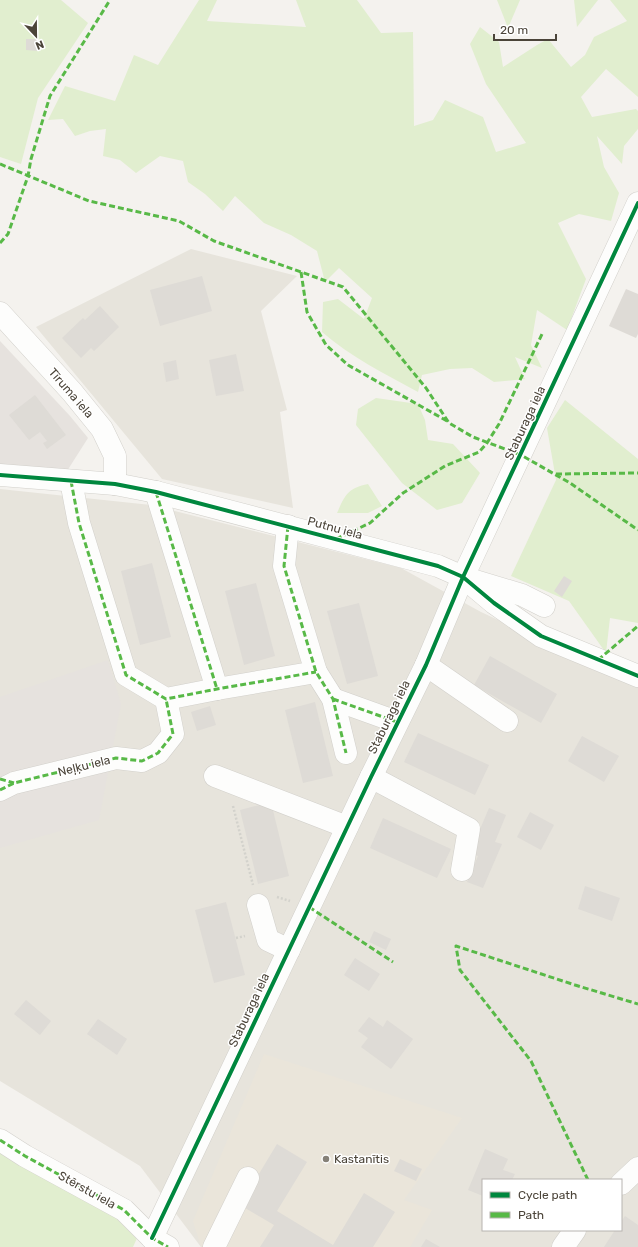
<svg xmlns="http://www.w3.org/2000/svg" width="638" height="1247" font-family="Rubik,sans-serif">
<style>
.residential{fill:#e7e4dc;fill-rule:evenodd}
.industrial{fill:#e6e2de}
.education{fill:#eae5da}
.green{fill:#e1eecf}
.building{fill:#dedbd6}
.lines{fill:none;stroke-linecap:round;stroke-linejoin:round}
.minor-casing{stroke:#d2d0cb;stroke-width:23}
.path{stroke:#d3d2cc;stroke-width:2.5;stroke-dasharray:2 2;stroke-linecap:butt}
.minor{stroke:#fdfdfc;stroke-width:22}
.quiet{stroke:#58b947;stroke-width:3;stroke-dasharray:6 3;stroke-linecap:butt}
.cycleway-casing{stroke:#fff;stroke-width:6}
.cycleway{stroke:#00873e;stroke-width:4}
.poi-dot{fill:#868178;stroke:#fff;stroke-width:1.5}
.labels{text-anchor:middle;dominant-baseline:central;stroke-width:3;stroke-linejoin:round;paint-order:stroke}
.street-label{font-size:12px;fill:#4b4439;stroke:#fff}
.poi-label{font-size:12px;fill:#4b4439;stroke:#fff;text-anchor:start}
</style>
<rect width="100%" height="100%" fill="#f4f2ee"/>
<!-- residential -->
<g class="residential">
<polygon points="191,249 297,276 261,311 287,410 280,412 293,508 162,479 36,327"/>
<path d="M 0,489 L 151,505 L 401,568 L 481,612 L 638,685 L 638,1247 L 201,1247 L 140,1166 L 0,1081 ZM 483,1180 L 621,1180 L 621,1230 L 483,1230 Z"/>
</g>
<!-- industrial -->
<g class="industrial">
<polygon points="0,341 70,416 88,438 67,471 0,464"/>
<polygon points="108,660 121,704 99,820 0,848 0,697"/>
</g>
<!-- education -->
<polygon class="education" points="264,1054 462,1118 404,1200 432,1210 410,1247 201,1247 193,1221"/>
<!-- green -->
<g class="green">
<polygon points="0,0 61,0 88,23 38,98 21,164 0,157"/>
<path d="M 199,0 L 217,0 L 207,21 L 306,27 L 296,0 L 357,0 L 381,33 L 413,32 L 414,126 L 433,120 L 445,100 L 483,117 L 496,152 L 526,143 L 486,84 L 470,44 L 480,27 L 499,42 L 503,67 L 537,45 L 548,39 L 571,67 L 585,55 L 594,37 L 627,21 L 610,0 L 638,0 L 638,97 L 606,69 L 581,97 L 592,117 L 636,109 L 638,111 L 638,129 L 624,146 L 622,164 L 597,136 L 604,167 L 619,193 L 611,221 L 579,214 L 558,223 L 586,279 L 567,330 L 537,310 L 531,345 L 542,368 L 515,357 L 525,379 L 494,382 L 472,368 L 450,369 L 422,375 L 418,392 C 385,374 351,357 322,332 L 323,302 L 338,299 L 364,319 L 372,298 L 339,268 L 325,282 L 317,251 L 291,235 L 264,223 L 235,196 L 223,211 L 205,194 L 188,182 L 183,161 L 160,156 L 136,173 L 120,160 L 103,156 L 106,129 L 90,131 L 75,136 L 63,119 L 48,120 L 65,86 L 115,101 L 134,55 L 158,65 Z"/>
<polygon points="497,0 520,0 508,28"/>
<polygon points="574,0 598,0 577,27"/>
<polygon points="376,398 418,404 425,420 428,440 453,444 480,473 462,503 437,510 402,483 356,425 358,409"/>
<polygon points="565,400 638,459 638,623 610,618 606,653 569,601 511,576 556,480 547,428"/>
<path d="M 368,484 L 382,506 L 368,513 L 337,513 C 345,495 348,488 368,484 Z"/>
<polygon points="0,1152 117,1216 138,1236 133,1247 0,1247"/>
</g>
<!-- building -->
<g class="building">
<polygon points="26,39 38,39 38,51 26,50"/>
<polygon points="202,276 212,311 160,326 150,290"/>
<polygon points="626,289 638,294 638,334 636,338 609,326"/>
<polygon points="100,306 119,327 94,351 91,348 81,358 62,338 83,318 85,320"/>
<polygon points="236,354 244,391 216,396 209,360"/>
<polygon points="176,360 179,379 166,382 163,363"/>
<polygon points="35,395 66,435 47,449 43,443 47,441 40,432 29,440 9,415"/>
<polygon points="152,563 171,637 140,645 121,571"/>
<polygon points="564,576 572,581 562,597 554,591"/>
<polygon points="256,583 275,656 244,665 225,591"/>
<polygon points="359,603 378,676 347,684 327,611"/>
<polygon points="490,656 557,694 541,723 474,685"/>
<polygon points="315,702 333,776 303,783 285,710"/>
<polygon points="210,706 216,725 197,731 191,712"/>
<polygon points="418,733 489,765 475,795 404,762"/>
<polygon points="582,736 619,756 604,782 568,761"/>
<polygon points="271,802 289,876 258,884 240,810"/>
<polygon points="489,808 506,815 495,842 502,844 483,888 467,882 478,856 470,853"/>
<polygon points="530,812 554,825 541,850 517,837"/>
<polygon points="383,818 451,849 437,878 370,848"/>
<polygon points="585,886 620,898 612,921 578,909"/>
<polygon points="226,902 245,975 214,983 195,910"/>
<polygon points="374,931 391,939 386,950 369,942"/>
<polygon points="355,958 380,974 369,991 344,975"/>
<polygon points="26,1000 51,1021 40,1035 14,1014"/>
<polygon points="369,1017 383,1027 387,1020 413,1039 391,1069 361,1047 368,1038 358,1031"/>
<polygon points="98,1019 127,1039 117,1055 87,1034"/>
<polygon points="277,1144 307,1162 277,1211 333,1245 364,1193 395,1212 373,1247 260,1247 274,1225 240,1205"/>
<polygon points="485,1149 508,1159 503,1170 515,1174 512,1180 483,1180 483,1196 468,1190"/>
<polygon points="400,1159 422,1169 416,1181 394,1171"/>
<polygon points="625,1216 638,1225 638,1247 604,1247 615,1230 621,1230 621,1222"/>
<polygon points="426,1239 440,1247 421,1247"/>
</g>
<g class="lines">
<!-- minor casing -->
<g class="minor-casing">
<g id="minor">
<polyline points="0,313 72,392 102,429 115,456 115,484"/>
<polyline points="0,475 115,484 156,492 438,566 463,577 494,603 541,636 638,676"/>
<polyline points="71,481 79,523 126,675 166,699 217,689 316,672"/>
<polyline points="156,492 217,689"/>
<polyline points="288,526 284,566 316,672 333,699 346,753"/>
<polyline points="472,580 522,595 544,606"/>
<polyline points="426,665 507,721"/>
<polyline points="333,699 397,722"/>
<polyline points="215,776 347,827"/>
<polyline points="371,777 469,829 462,870"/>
<polyline points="0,790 14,783 116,758 142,761 158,753 173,734 166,699"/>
<polyline points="258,905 268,940 289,950"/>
<polyline points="0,1140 25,1156 124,1210 152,1238 168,1247"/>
<polyline points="621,1184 638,1168"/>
<polyline points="152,1238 371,777 426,665 463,577 638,203"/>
<polyline points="214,1247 248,1178"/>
<polyline points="563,1247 575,1230"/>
</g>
</g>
<!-- path -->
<g class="path">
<polyline points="233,806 253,885"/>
<polyline points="277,897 290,901"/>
<polyline points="236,938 245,936"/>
</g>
<!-- minor -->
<use href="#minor" class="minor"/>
<!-- quiet -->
<g class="quiet">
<polyline points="0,164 89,201 179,221 214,241 343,287 426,388 449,423 473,437 521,455 570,483 638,530"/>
<polyline points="0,243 8,234 28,176 31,159 50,96 110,0"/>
<polyline points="301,272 307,312 326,345 348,365 447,421"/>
<polyline points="556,474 638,473"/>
<polyline points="71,481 79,523 126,675 166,699 217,689 316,672"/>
<polyline points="156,492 217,689"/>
<polyline points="288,526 284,566 316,672 333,699 346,753"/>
<polyline points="336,539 370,523 403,493 445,466 479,452 487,443 499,424 543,332"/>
<polyline points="598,660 638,626"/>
<polyline points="333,699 397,722"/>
<polyline points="0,779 14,783"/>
<polyline points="0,790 14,783 116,758 142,761 158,753 173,734 166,699"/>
<polyline points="309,907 393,962"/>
<polyline points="0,1140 25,1156 124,1210 152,1238 168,1247"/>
<polyline points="588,1180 531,1061 460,970 456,946 575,985 638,1004"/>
</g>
<!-- cycleway casing -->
<g class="cycleway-casing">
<g id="cycleway">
<polyline points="0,475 115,484 156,492 438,566 463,577 494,603 541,636 638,676"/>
<polyline points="152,1238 371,777 426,665 463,577 638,203"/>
</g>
</g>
<!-- cycleway -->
<use href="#cycleway" class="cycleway"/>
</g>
<!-- markers -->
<circle class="poi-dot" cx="326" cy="1159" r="4"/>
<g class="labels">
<!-- street labels -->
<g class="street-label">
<text transform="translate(71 393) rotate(49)">Tīruma iela</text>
<text transform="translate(525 423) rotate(-65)">Staburaga iela</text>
<text transform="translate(335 528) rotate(15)">Putnu iela</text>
<text transform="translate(389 717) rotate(-64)">Staburaga iela</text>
<text transform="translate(84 766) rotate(-14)">Neļķu iela</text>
<text transform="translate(249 1010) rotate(-65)">Staburaga iela</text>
<text transform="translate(87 1190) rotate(29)">Stērstu iela</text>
</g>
<!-- poi labels -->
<g class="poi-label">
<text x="334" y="1159">Kastanītis</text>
</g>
</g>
<!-- legend -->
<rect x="482" y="1179" width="140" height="52" fill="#ffffff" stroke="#b7b4b0"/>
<rect x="490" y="1192" width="20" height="6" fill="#00873e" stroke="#b7b4b0"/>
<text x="518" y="1199" font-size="12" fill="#4b4439">Cycle path</text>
<rect x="490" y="1212" width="20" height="6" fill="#58b947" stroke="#b7b4b0"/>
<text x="518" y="1219" font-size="12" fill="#4b4439">Path</text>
<!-- north arrow -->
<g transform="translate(36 36) rotate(158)" stroke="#ffffff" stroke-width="3" paint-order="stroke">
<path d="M0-3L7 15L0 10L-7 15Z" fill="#4b4439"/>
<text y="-6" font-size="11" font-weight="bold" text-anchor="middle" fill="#4b4439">N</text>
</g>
<!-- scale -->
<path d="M494 34v6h62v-6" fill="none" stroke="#4b4439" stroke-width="2"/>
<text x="500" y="34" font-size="12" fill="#4b4439" stroke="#ffffff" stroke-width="3" paint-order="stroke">20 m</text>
</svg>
